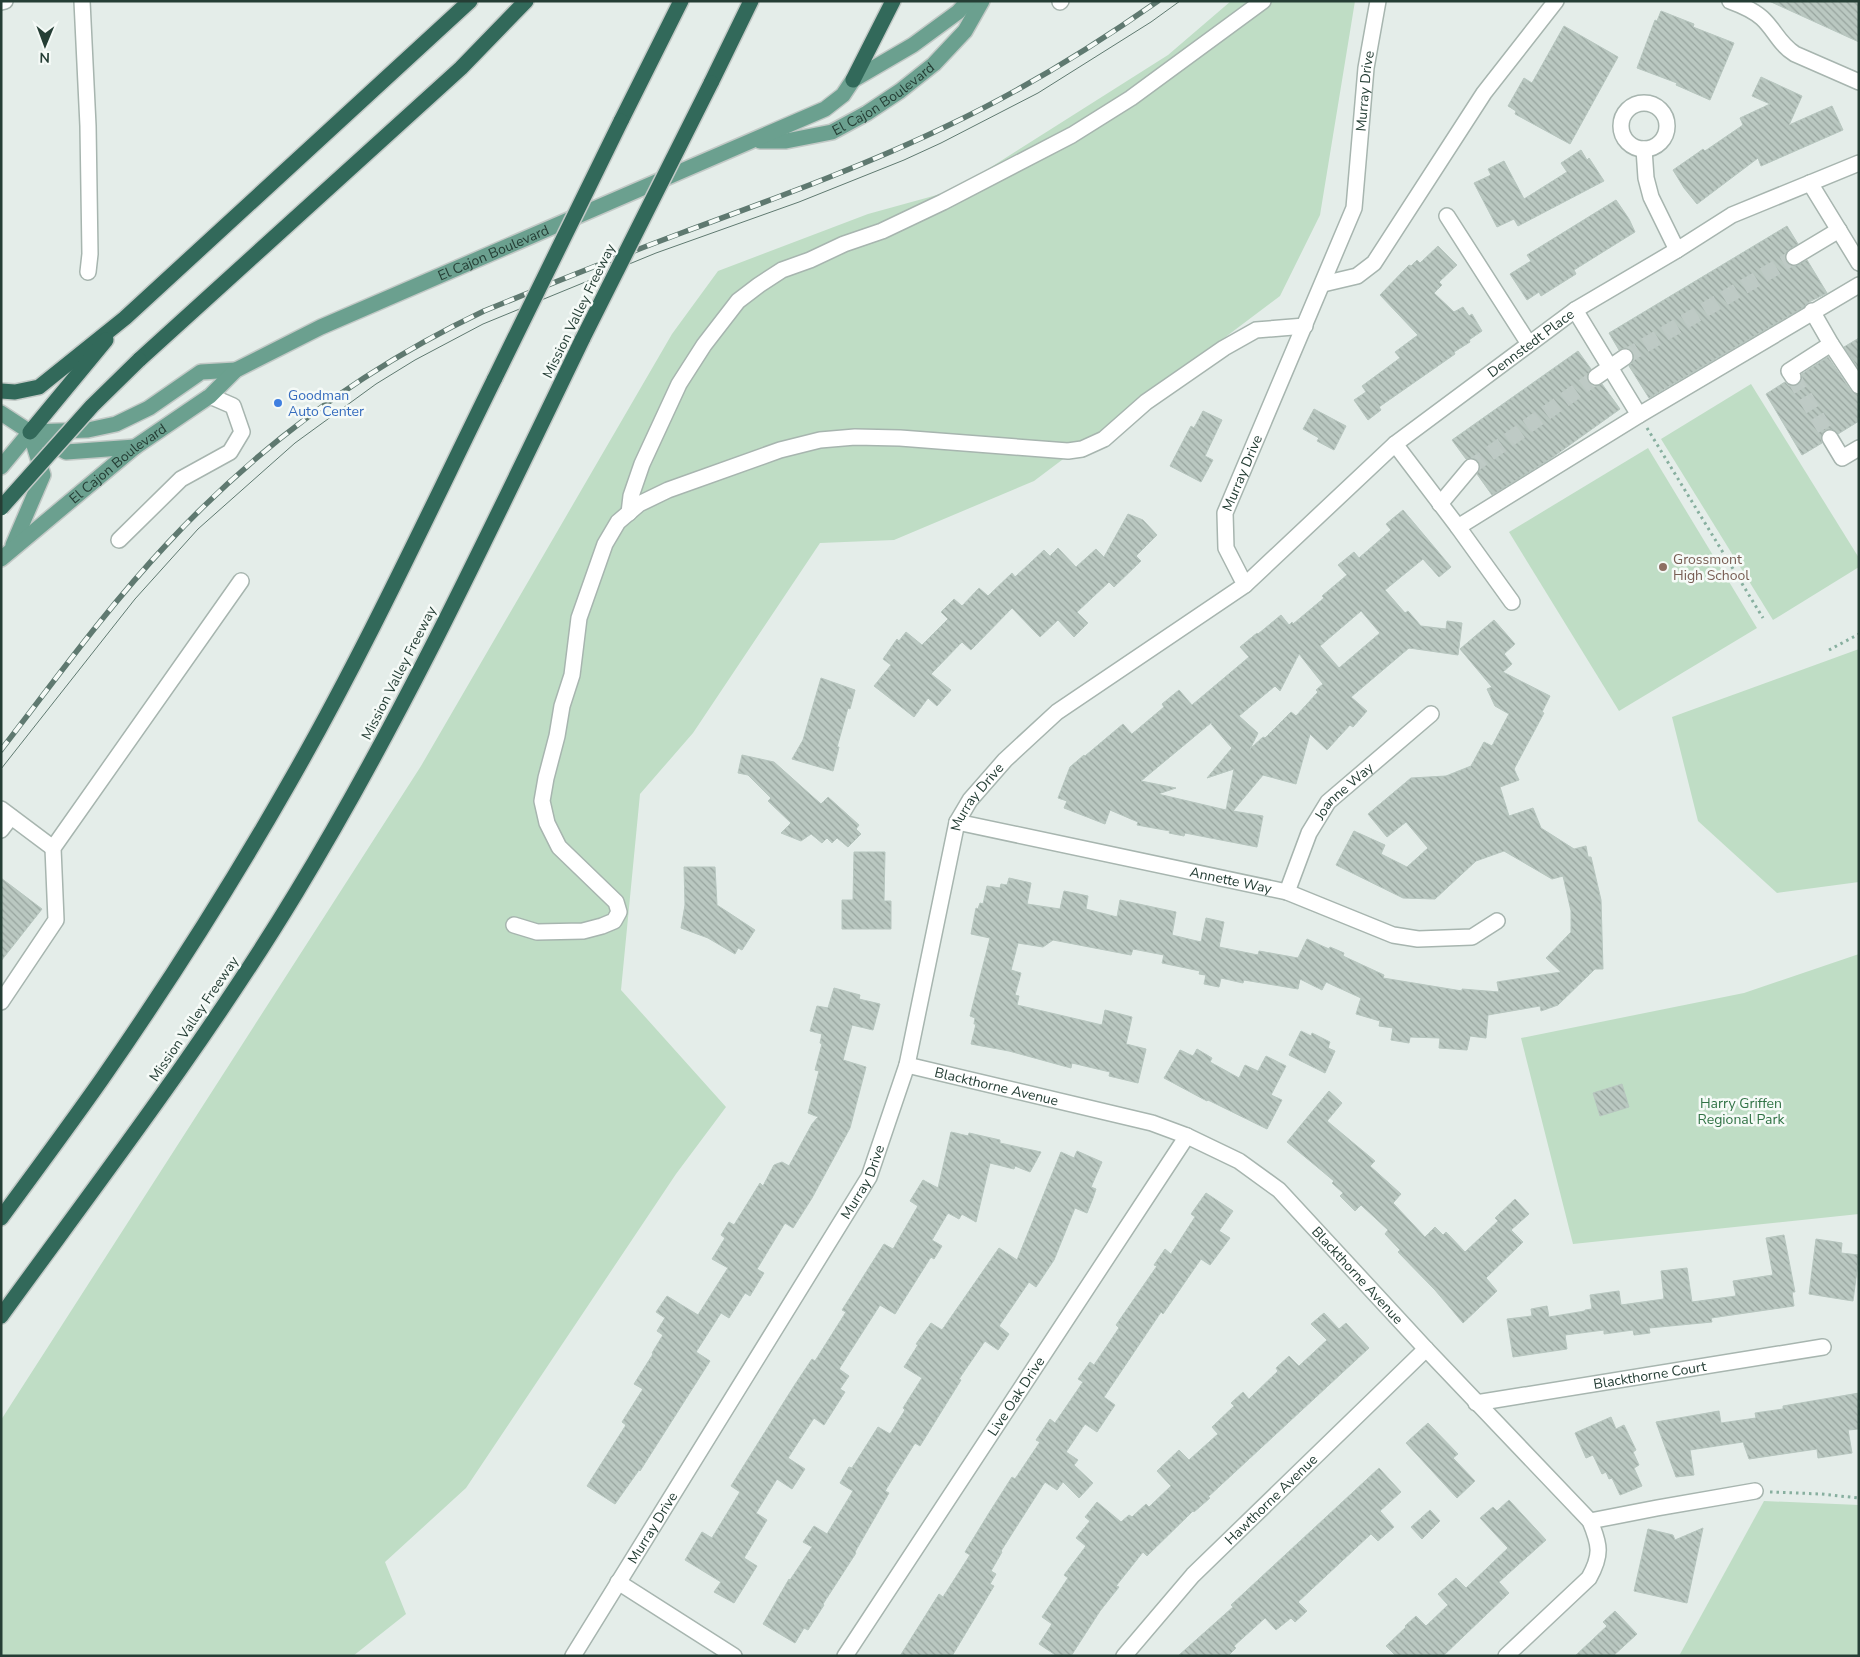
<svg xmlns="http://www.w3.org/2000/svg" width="1860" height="1657" font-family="'Nunito Sans',sans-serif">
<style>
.green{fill:#bfddc5}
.building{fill:url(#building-back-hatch);stroke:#b7c6bf;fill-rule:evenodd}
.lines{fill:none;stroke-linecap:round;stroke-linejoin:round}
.minor-tunnel{stroke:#becac5;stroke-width:15;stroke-dasharray:15 8;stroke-linecap:butt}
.minor-casing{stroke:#a7b5af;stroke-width:18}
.major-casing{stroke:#c2c9c6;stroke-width:18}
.highway-casing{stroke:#c2c9c6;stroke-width:18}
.path{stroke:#87af9f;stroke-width:3;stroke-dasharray:2.5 4;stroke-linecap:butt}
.minor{stroke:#fff;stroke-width:15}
.major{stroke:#6ba08f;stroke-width:15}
.highway{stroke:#32695a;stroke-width:15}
.tram{stroke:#5f7970;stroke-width:1}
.rail-casing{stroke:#5f7970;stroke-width:5.5}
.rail{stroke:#f5faf7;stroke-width:4;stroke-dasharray:11;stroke-linecap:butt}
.highway-bridge-casing{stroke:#c2c9c6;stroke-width:18;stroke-linecap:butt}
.highway-bridge{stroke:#32695a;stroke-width:15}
.shop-dot{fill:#3f7fe0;stroke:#f5faf7;stroke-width:2}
.education-dot{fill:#8d6e63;stroke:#f5faf7;stroke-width:2}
.labels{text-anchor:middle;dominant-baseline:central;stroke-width:5;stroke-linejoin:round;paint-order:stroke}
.street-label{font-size:14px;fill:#253e35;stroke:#f5faf7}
.shop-label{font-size:14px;fill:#366cbe;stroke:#f5faf7;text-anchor:start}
.education-label{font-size:14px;fill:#785e54;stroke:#f5faf7;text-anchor:start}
.park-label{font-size:14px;fill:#317346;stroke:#f5faf7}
</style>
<defs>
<pattern id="building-back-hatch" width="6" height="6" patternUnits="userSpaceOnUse" patternTransform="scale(1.25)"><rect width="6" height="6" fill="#bac8c1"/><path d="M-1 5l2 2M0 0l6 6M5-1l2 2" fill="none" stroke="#97a49e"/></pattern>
</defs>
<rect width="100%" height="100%" fill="#e4ede9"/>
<!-- green -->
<g class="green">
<polygon points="1231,1 1355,1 1320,215 1280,296 1034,481 894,540 820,543 693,733 640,794 621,990 726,1107 676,1174 466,1488 385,1562 406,1614 353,1656 1,1656 1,1420 421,766 672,334 718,271 868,214 955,190 1168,55"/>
<polygon points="1751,384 1859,558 1859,567 1773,620 1661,439"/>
<polygon points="1648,448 1757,628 1619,711 1509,532"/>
<polygon points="1859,649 1859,882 1777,893 1698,821 1672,717"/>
<polygon points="1859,954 1859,1214 1573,1244 1521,1038 1744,993"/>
<polygon points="1764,1501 1859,1505 1859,1656 1679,1656"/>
</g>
<!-- building -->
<g class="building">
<polygon points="1769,1 1859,1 1859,42"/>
<polygon points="1661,11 1694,24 1693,27 1734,43 1710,100 1676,85 1677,83 1637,68 1655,20 1657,21"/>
<polygon points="1564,26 1618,57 1570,144 1515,114 1516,111 1508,106 1524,78 1532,83"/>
<polygon points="1761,77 1802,96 1789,125 1832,106 1843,130 1761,166 1758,158 1697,204 1684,188 1673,170 1699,152 1703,149 1705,151 1743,125 1740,118 1770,104 1752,96"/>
<polygon points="1581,150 1587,160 1589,158 1604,181 1518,226 1514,219 1497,227 1474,183 1491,175 1488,169 1504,161 1524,199 1567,172 1561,163"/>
<polygon points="1616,200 1629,219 1635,232 1574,270 1576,274 1541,296 1539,292 1527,300 1510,274 1531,261 1527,255"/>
<polygon points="1787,226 1798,244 1786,252 1785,258 1786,262 1795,266 1807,260 1827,293 1807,303 1804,307 1649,398 1629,366 1634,361 1633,352 1625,348 1619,350 1609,333"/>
<polygon points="1438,246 1457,265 1439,282 1442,285 1434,293 1454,312 1463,307 1469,316 1472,314 1482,331 1469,340 1470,342 1454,352 1455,354 1379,407 1381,410 1368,420 1354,400 1366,392 1362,386 1400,358 1395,352 1418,335 1380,295 1409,265 1411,266 1417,260 1420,263"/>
<polygon points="1859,338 1859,369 1844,347"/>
<polygon points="1578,351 1591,369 1587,377 1589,383 1596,386 1602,384 1620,409 1550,459 1492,495 1477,474 1480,468 1477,460 1472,458 1466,459 1452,440"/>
<polygon points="1828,357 1851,391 1859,395 1859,421 1838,434 1830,429 1825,430 1821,438 1822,443 1802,455 1766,394 1785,382 1789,386 1798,385 1802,381 1802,374"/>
<polygon points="1314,409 1346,426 1334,450 1317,441 1319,438 1303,429"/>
<polygon points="1203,411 1222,420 1205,456 1213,460 1201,482 1170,466 1191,426 1194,428"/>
<path d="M 1403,510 L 1451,567 L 1439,577 L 1423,559 L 1385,590 L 1405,613 L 1408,611 L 1421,626 L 1446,629 L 1447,621 L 1462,623 L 1458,655 L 1409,648 L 1351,697 L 1367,711 L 1353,727 L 1350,725 L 1327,750 L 1310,734 L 1296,784 L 1263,775 L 1233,811 L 1263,816 L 1257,847 L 1185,833 L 1184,836 L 1169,833 L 1170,831 L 1137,825 L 1138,822 L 1110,810 L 1105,824 L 1064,808 L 1067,801 L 1058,798 L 1070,767 L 1084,755 L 1085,756 L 1123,724 L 1132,734 L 1164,707 L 1162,704 L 1179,690 L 1192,705 L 1249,657 L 1240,647 L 1257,633 L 1258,634 L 1281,615 L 1289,625 L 1292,622 L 1293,624 L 1324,598 L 1322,596 L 1347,575 L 1338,565 L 1354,552 L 1359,558 L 1391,530 L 1386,524 ZM 1361,611 L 1380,633 L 1339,668 L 1320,646 ZM 1299,654 L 1323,684 L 1316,690 L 1318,692 L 1296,716 L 1291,712 L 1265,738 L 1263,737 L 1250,749 L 1258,733 L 1239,716 L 1275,686 L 1280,691 ZM 1212,722 L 1211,724 L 1232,748 L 1207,778 L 1234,769 L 1226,810 L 1158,794 L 1176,788 L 1141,781 Z"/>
<polygon points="1128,514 1143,520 1157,535 1136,556 1141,561 1114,587 1109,582 1077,612 1088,623 1074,637 1058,620 1040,637 1012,608 971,650 962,642 931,674 951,690 937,706 928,698 914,717 874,686 891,665 883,659 897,639 899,641 906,632 922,645 948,619 941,612 954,599 962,606 979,588 988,596 1012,573 1015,577 1044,550 1050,556 1058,548 1076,567 1096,549 1104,557"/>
<polygon points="1494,620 1515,644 1504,654 1512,664 1503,672 1550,696 1542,712 1544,713 1514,769 1519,780 1500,787 1509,816 1533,808 1541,828 1574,849 1586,846 1588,857 1591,857 1601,900 1603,969 1595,969 1558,1005 1541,1011 1540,1006 1488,1015 1486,1038 1470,1036 1467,1050 1439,1048 1440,1038 1410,1037 1409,1043 1391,1040 1393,1028 1379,1026 1380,1021 1356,1014 1361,998 1326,982 1322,990 1300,979 1298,989 1244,980 1243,983 1221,978 1219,987 1204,984 1206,975 1199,974 1200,971 1162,963 1164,955 1133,949 1131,955 1053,940 1043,947 1018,943 1011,970 1021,973 1015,995 1019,996 1017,1005 1102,1025 1105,1010 1132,1017 1126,1044 1146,1049 1138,1083 1109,1076 1110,1072 1072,1063 1071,1068 1009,1051 971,1044 976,1024 974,1024 975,1018 970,1016 990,938 971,934 976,908 978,909 980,903 983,904 987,886 1000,888 1001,884 1007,885 1009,878 1031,883 1027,904 1060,909 1064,891 1088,896 1086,909 1117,917 1120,900 1176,912 1172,935 1201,942 1206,918 1224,922 1219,947 1258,955 1259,951 1298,958 1307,939 1329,949 1330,947 1344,953 1343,956 1384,975 1383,978 1462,991 1462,989 1499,992 1497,982 1561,972 1546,958 1571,932 1571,911 1563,876 1552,879 1504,851 1476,861 1435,899 1403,898 1336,865 1354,831 1385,845 1381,854 1407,867 1428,848 1406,822 1387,837 1368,814 1411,778 1446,776 1471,766 1484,742 1492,746 1509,714 1495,706 1487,689 1492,687 1460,649"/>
<polygon points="821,678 855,690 850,709 848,708 837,747 839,747 833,771 792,759 803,740"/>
<polygon points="742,755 774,762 821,804 828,797 859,825 856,829 861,834 848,847 837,838 832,843 827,838 822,843 811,834 801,841 781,833 791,823 768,801 771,798 748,775 738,773"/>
<polygon points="854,852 885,852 884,901 891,901 891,929 842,929 842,900 853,900"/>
<polygon points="684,867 715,867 717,905 755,930 742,950 738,948 735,954 708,938 681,928 685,905"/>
<polygon points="1,878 42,909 1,961"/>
<polygon points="834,988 860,995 859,999 880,1004 873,1030 852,1025 843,1060 866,1067 850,1128 812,1198 793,1228 785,1223 757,1269 764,1273 750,1296 745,1293 729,1318 721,1313 696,1352 710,1361 640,1471 639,1470 615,1504 587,1486 626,1425 622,1422 643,1389 634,1384 653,1354 652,1353 663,1335 657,1331 665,1318 656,1312 667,1296 698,1315 728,1268 712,1259 725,1238 721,1235 729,1222 734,1225 760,1183 763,1186 774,1165 782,1162 789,1166 812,1124 818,1117 808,1113 819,1071 815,1070 822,1044 820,1043 822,1034 810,1031 817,1006 828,1008"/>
<polygon points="1301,1031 1311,1036 1312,1033 1330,1042 1328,1048 1335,1051 1325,1073 1289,1055"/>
<polygon points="1197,1049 1212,1058 1210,1062 1239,1078 1245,1065 1258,1071 1266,1056 1286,1066 1271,1095 1282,1100 1267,1129 1208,1100 1207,1101 1164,1078 1180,1050 1193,1056"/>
<polygon points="1622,1084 1629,1107 1600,1116 1593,1093"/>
<polygon points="1329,1091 1342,1103 1327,1121 1375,1161 1370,1166 1401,1194 1393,1203 1425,1237 1435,1227 1443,1235 1446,1232 1465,1252 1498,1221 1495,1218 1515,1199 1529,1214 1511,1230 1523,1242 1486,1278 1497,1291 1463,1323 1435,1290 1398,1252 1400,1250 1385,1234 1388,1230 1361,1205 1355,1211 1340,1196 1343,1193 1332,1183 1334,1181 1287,1142"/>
<polygon points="951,1132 968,1136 969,1133 1000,1140 1000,1143 1041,1152 1030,1172 1015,1166 1014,1169 990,1163 976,1222 962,1214 959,1219 948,1213 932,1240 942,1246 934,1259 931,1257 895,1314 880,1305 839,1369 849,1376 840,1389 845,1392 824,1425 814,1418 788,1458 805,1469 792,1489 777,1479 756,1513 767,1520 744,1558 757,1566 734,1603 714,1592 721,1582 685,1560 702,1532 712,1538 740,1492 731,1486 794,1386 812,1359 815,1361 846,1312 842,1310 884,1244 893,1249 918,1206 910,1201 923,1180 938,1188"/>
<polygon points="1077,1151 1102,1162 1091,1187 1096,1189 1093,1198 1087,1213 1075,1208 1054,1260 1036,1287 1029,1282 999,1326 1009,1334 998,1350 985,1341 959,1379 961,1380 920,1446 915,1443 885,1491 889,1493 855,1552 856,1553 823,1604 824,1605 808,1630 804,1628 795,1643 763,1624 789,1579 790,1580 812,1547 803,1542 814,1526 827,1534 853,1491 840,1483 849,1467 852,1468 878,1427 890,1434 905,1410 903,1408 922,1378 904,1367 918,1345 916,1344 931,1323 942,1330 999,1248 1017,1260 1061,1152 1074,1158"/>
<polygon points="1206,1193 1233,1211 1219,1231 1230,1238 1210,1265 1201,1259 1163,1314 1161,1312 1104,1397 1115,1405 1097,1432 1085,1424 1066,1452 1078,1460 1074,1465 1093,1483 1079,1498 1063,1482 1057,1490 1045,1482 1001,1551 1002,1552 991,1571 996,1574 990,1584 994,1586 952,1656 900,1656 939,1594 943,1597 970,1555 965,1552 989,1513 1012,1477 1015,1479 1040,1442 1036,1440 1050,1419 1055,1423 1083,1382 1078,1379 1090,1362 1094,1365 1119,1328 1116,1325 1157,1266 1154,1265 1165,1249 1171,1254 1195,1217 1191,1214"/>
<polygon points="1784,1235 1795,1292 1792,1292 1794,1306 1711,1318 1712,1322 1649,1328 1650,1333 1634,1335 1633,1330 1604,1334 1604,1330 1565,1335 1567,1349 1513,1357 1507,1319 1532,1316 1531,1309 1547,1306 1549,1317 1585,1311 1585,1310 1592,1309 1590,1295 1619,1291 1621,1305 1664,1299 1661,1271 1687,1268 1692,1302 1736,1296 1733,1281 1773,1275 1766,1238"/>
<polygon points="1816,1239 1842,1243 1841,1253 1859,1255 1853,1301 1809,1294"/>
<polygon points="1324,1313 1339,1329 1346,1323 1369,1348 1208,1497 1210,1498 1194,1512 1193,1511 1147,1556 1143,1552 1116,1586 1119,1587 1100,1611 1071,1656 1057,1656 1039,1644 1052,1624 1042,1617 1068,1578 1064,1575 1086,1546 1076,1538 1090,1521 1085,1517 1097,1502 1121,1522 1129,1515 1132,1517 1146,1504 1149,1507 1171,1486 1157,1471 1179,1450 1189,1460 1218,1434 1212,1427 1234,1406 1231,1403 1243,1392 1249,1399 1278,1371 1276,1368 1289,1356 1299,1366 1327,1340 1311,1324"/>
<polygon points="1859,1393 1859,1429 1848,1430 1852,1453 1818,1458 1817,1449 1749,1459 1743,1442 1690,1450 1694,1475 1676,1477 1656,1422 1719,1411 1721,1423 1756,1418 1755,1413 1783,1409 1783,1406"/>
<polygon points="1611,1417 1616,1429 1624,1425 1636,1450 1633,1452 1639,1465 1634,1468 1642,1486 1620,1495 1612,1478 1609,1479 1606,1472 1602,1474 1593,1455 1586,1458 1575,1433"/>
<polygon points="1428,1423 1458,1454 1453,1458 1475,1481 1457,1498 1406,1443"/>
<polygon points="1379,1468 1401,1492 1380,1511 1394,1527 1378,1541 1371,1534 1298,1602 1307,1611 1295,1622 1291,1618 1276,1630 1265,1618 1234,1646 1236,1648 1228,1656 1178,1656 1233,1607 1231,1605"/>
<polygon points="1509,1500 1546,1540 1499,1582 1509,1593 1443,1656 1396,1656 1386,1646 1406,1627 1405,1626 1416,1616 1426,1626 1448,1605 1438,1594 1456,1578 1466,1588 1508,1548 1480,1518 1493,1507 1497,1511"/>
<polygon points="1430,1510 1440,1521 1422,1539 1411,1527"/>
<polygon points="1703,1528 1687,1603 1634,1591 1648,1529 1673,1535 1675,1540"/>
<polygon points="1615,1611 1637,1634 1613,1656 1575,1656 1607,1626 1603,1622"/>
</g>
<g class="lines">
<!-- minor-tunnel -->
<g class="minor-tunnel">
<polyline points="1625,357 1794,257"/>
<polyline points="1793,377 1830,438"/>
<polyline points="1471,467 1596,377"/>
</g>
<!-- minor casing -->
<g class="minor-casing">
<g id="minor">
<polyline points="82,1 88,126 90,254 88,272"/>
<path d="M 1730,1 C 1741,5 1753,10 1762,18 C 1775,30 1779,44 1795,54 L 1859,82"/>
<polyline points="1,2 5,1"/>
<polyline points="1060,2 1061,1"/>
<circle cx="1644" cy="126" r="23"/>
<polyline points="1644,149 1646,178 1651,197 1677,250"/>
<polyline points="1810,183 1859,263"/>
<polyline points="1447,216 1529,344"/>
<polyline points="1794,257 1839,230"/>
<polyline points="1323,284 1357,276 1374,263 1484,93 1556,1"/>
<polyline points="1575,310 1639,415"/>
<polyline points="1812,311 1831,344 1859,386"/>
<polyline points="1596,377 1625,357"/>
<polyline points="1793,377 1789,371 1831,344"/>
<polyline points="1830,438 1842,458 1859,448"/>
<polyline points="1395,444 1458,527 1639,415 1859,285"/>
<polyline points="1440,504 1471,467"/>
<polyline points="629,513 631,496 642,464 679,384 704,345 738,301 759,285 782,270 810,260 844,244 882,231 943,202 1072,135 1131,98 1263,1"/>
<polyline points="1458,527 1512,602"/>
<polyline points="119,540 181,479 230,452 242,432 233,406 210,396"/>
<path id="s1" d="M 1245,585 L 1395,444 L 1575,310 L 1677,250 L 1732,215 L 1859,163"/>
<polyline points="1,809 53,848"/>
<path id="s2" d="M 957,822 L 1287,892 L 1393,935 L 1418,939 L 1472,937 L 1497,921"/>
<polyline points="1,830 11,817"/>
<path id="s3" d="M 1287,892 L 1309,833 L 1328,802 L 1431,714"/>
<polyline points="514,925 537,932 583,931 602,926 614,921 619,912 616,902 559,847 547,823 542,801 546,778 557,736 562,706 572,675 579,618 605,544 618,522 639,504 668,490 780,450 820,440 855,437 900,438 1068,451 1082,449 1104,439 1146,402 1224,348 1256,330 1305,326"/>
<polyline points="1,1002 56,920 53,848 241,581"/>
<path id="s4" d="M 907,1065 L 1152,1123 L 1187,1136 L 1239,1161 L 1279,1190 L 1426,1349 L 1590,1521 C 1600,1545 1602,1555 1589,1578 L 1506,1656"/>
<path id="s5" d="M 1476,1403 L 1823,1347"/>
<polyline points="1590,1521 1657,1508 1755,1491"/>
<polyline points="618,1582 734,1656"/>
<path id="s6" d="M 573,1656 L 869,1177 L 907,1065 L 957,822 L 970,800 L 1005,760 L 1057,712 L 1245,585 L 1226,548 L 1225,513 L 1354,208 L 1366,68 L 1378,1"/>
<path id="s7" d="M 845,1656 L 1187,1136"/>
<path id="s8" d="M 1124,1656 L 1193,1575 L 1426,1349"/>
</g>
</g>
<!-- major casing -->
<g class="major-casing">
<g id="major">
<path id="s9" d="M 760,141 L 786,141 L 832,132 L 867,113 L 900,91 L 934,64 L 965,31 L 982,1"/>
<polyline points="1,413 30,432 66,452 135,447"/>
<polyline points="1,467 30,432 88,430 116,424 149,408 201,372 236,370"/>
<polyline points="13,545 43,475 30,432"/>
<path id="s10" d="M 1,559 L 135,447 L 210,396 L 236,370 L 321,327 L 825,109 L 843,95 L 853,80 L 913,45 L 958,12 L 968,1"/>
</g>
</g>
<!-- highway casing -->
<g class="highway-casing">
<g id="highway">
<polyline points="853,80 893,1"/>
<polyline points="711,83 751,1"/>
<polyline points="621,121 681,1"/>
<polyline points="139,360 461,68 526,1"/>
<polyline points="1,391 15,392 39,387 125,318 470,1"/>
<polyline points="30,432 106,340"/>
<path d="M 1,1218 C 35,1172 69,1126 102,1079 C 168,984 231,885 288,785 C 364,653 428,514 495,378"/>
<path d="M 1,1316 C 102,1177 207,1040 296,893 C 404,715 492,526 583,338"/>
</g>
</g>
<!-- path -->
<g class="path">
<polyline points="1647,428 1763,618"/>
<polyline points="1829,650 1859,634"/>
<polyline points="1770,1492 1821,1494 1859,1498"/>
</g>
<!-- minor -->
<use href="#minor" class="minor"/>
<!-- major -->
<use href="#major" class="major"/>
<!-- highway -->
<use href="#highway" class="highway"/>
<!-- tram -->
<polyline class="tram" points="1,769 135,599 198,529 295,443 376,384 415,360 483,324 656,253 799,202 904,160 941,143 1038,93 1151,22 1180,1"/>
<!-- rail casing -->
<g class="rail-casing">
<path id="rail" d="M 1,750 C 55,680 107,608 167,544 C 257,447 364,368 484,311 C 550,284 617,257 684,232 C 773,199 862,167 947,126 C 1021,91 1091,48 1158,1"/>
</g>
<!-- rail -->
<use href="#rail" class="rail"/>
<!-- highway-bridge casing -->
<g class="highway-bridge-casing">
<g id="highway-bridge">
<polyline points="583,338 711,83"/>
<polyline points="495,378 621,121"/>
<polyline points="1,508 92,406 139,360"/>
</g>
</g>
<!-- highway-bridge -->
<use href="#highway-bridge" class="highway-bridge"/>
</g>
<!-- markers -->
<circle class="shop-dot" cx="278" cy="403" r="5"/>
<circle class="education-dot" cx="1663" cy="567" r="5"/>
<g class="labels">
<!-- street labels -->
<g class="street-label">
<text stroke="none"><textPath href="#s6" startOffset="1831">Murray Drive</textPath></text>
<text stroke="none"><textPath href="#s9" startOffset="134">El Cajon Boulevard</textPath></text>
<text stroke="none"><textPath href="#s10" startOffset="585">El Cajon Boulevard</textPath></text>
<text transform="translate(579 311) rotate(-64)">Mission Valley Freeway</text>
<text stroke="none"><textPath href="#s1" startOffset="375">Dennstedt Place</textPath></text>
<text stroke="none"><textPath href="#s10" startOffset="151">El Cajon Boulevard</textPath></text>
<text stroke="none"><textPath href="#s6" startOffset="1426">Murray Drive</textPath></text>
<text transform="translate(399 673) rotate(-63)">Mission Valley Freeway</text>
<text stroke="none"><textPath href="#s3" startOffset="118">Joanne Way</textPath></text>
<text stroke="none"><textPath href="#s6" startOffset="961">Murray Drive</textPath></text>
<text stroke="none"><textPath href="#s2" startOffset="280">Annette Way</textPath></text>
<text transform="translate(194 1019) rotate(-56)">Mission Valley Freeway</text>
<text stroke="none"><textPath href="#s4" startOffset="92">Blackthorne Avenue</textPath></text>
<text stroke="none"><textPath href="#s6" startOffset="556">Murray Drive</textPath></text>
<text stroke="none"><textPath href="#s4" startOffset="512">Blackthorne Avenue</textPath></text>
<text stroke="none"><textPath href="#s5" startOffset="176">Blackthorne Court</textPath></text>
<text stroke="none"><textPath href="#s7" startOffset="311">Live Oak Drive</textPath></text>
<text stroke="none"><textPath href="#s8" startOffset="215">Hawthorne Avenue</textPath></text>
<text stroke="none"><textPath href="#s6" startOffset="151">Murray Drive</textPath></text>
</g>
<!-- shop labels -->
<g class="shop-label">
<text x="288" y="395">Goodman<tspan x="288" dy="16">Auto Center</tspan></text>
</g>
<!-- education labels -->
<g class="education-label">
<text x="1673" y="559">Grossmont<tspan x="1673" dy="16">High School</tspan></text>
</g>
<!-- park labels -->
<g class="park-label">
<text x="1741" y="1103">Harry Griffen<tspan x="1741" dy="16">Regional Park</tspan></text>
</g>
</g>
<!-- border -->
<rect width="1860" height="1657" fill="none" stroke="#253e35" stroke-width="5"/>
<!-- north arrow -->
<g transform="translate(45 45) rotate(181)" stroke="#f5faf7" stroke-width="4" paint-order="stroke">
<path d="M0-4L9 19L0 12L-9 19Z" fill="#253e35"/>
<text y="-8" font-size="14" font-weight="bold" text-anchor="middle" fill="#253e35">N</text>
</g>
</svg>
